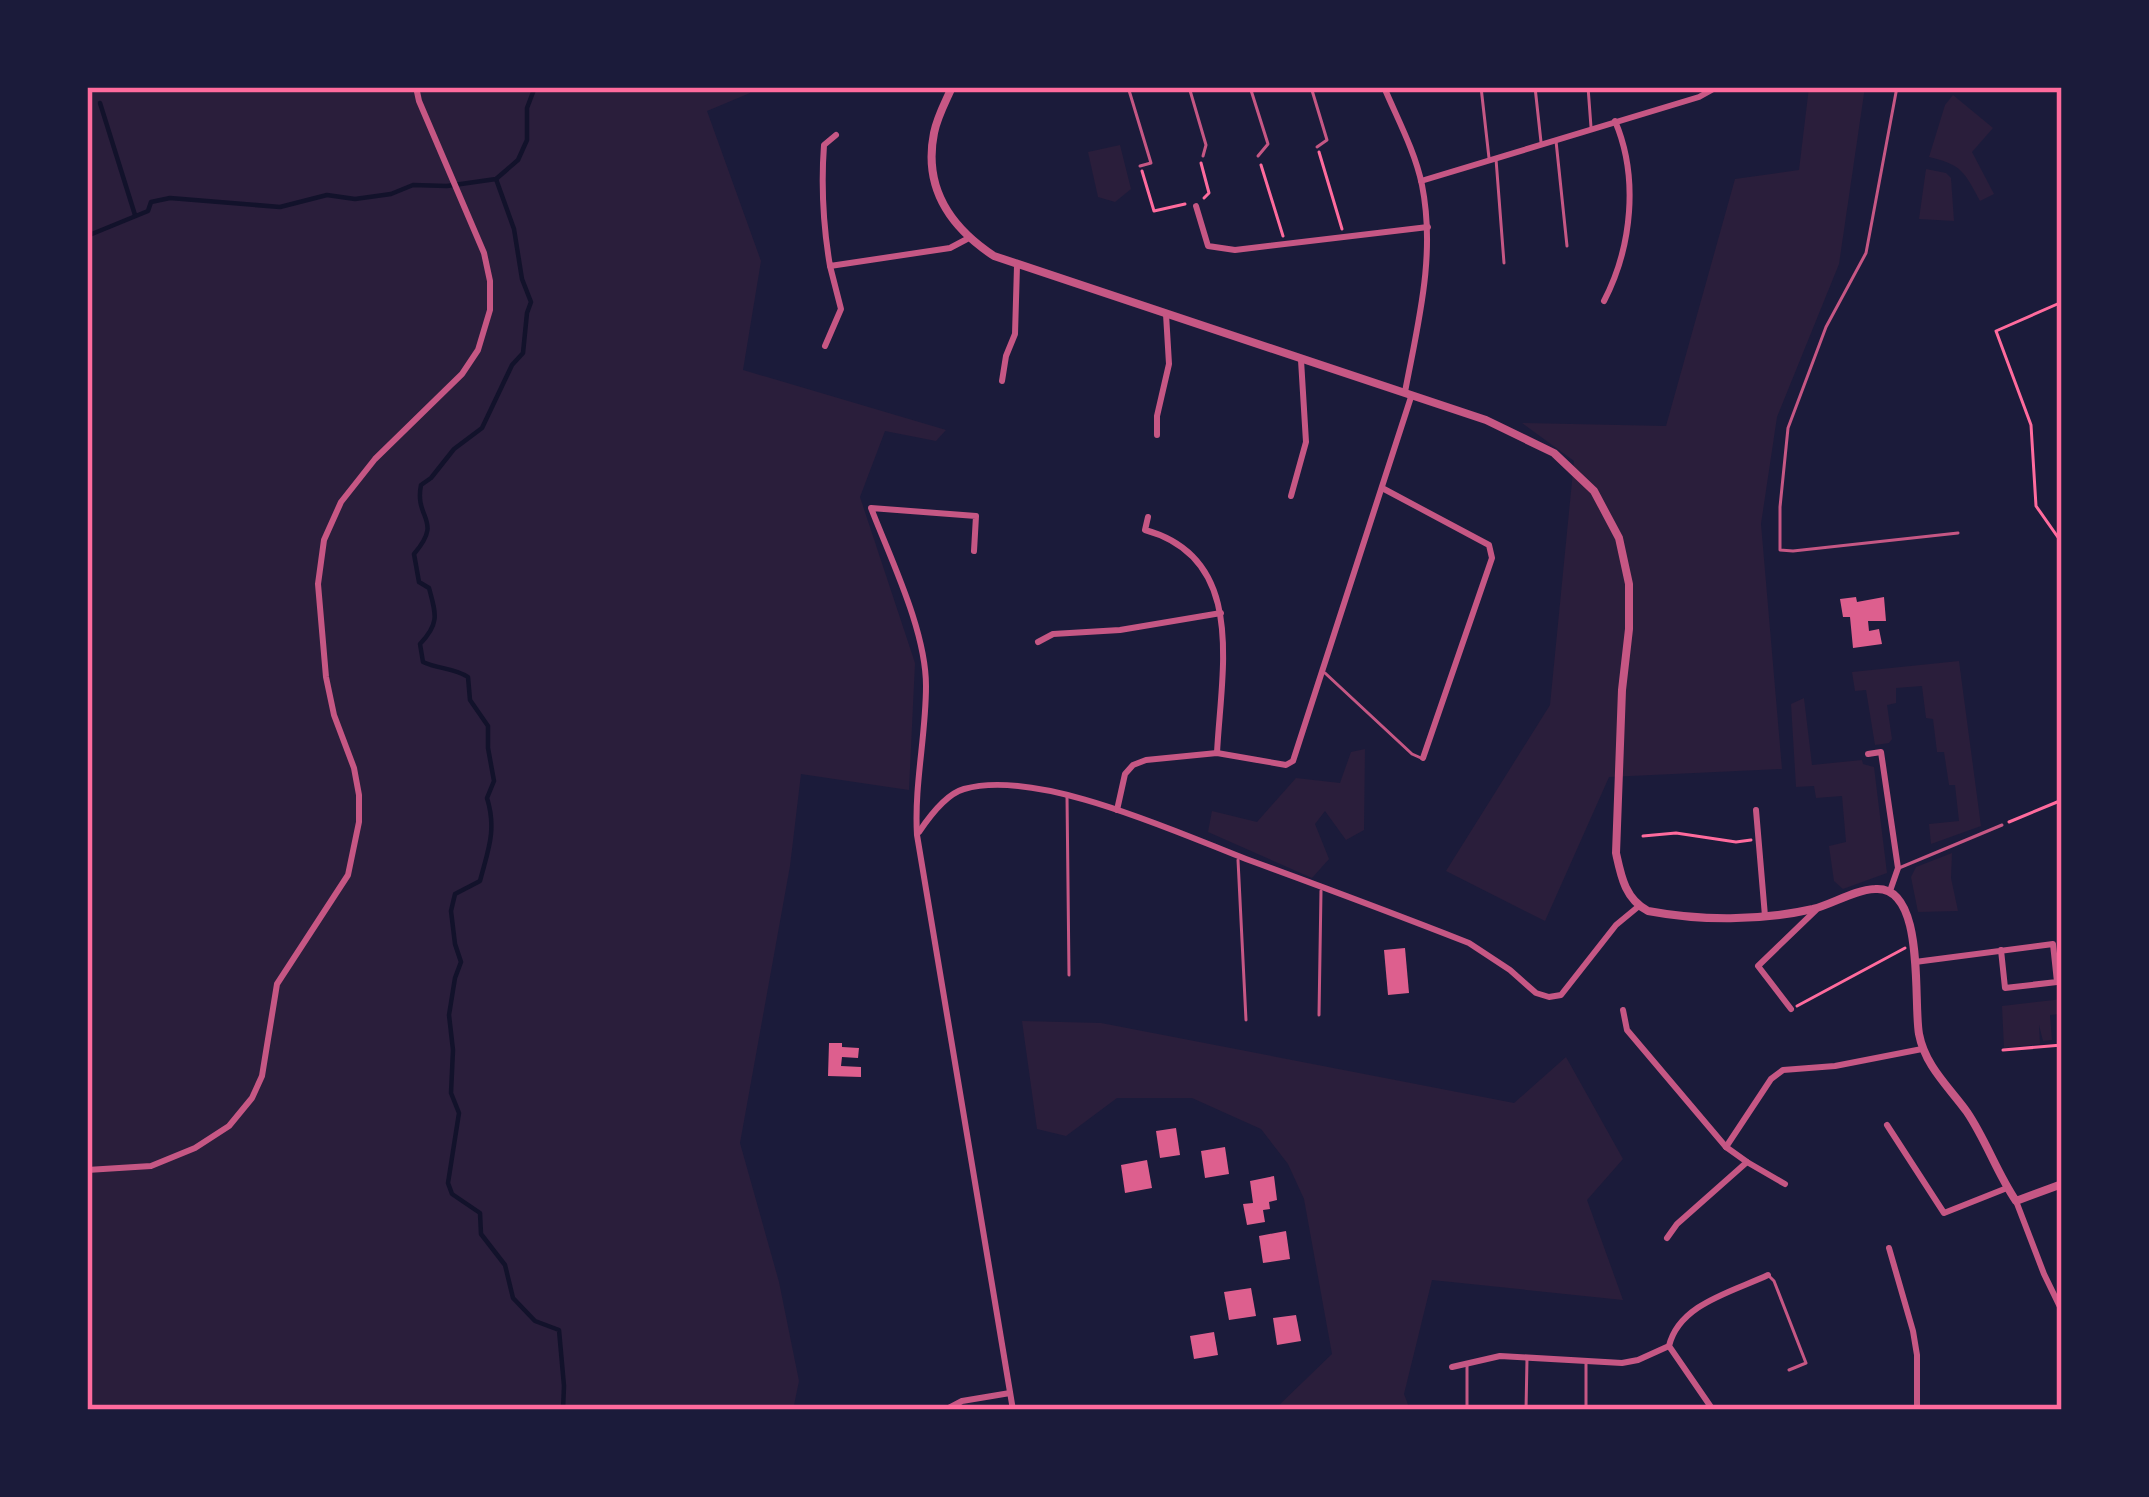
<svg xmlns="http://www.w3.org/2000/svg" width="2149" height="1497" font-family="Arial,sans-serif">
<style>
.green{fill:#2a1e3b}
.lines{fill:none;stroke-linecap:round;stroke-linejoin:round}
.stream{stroke:#12122b;stroke-width:4.5}
.building{fill:#dd5f8e}
.path{stroke:#ff6b9d;stroke-width:3}
.service{stroke:#c65784;stroke-width:3}
.minor{stroke:#c65784;stroke-width:6}
.tertiary{stroke:#c65784;stroke-width:8}
.neatline{fill:none;stroke:#ff6b9d;stroke-width:4.5}
</style>
<rect width="100%" height="100%" fill="#1b1b3a"/>
<!-- green -->
<g class="green">
<polygon points="87,87 752,87 750,93 707,111 761,261 743,370 946,430 936,441 885,431 860,497 915,663 909,790 801,774 790,866 740,1143 779,1282 799,1381 793,1410 87,1410"/>
<polygon points="1809,87 1865,87 1839,264 1777,417 1761,524 1782,769 1609,777 1545,921 1446,871 1550,705 1574,461 1522,423 1666,426 1735,179 1799,170"/>
<path d="M 1953,95 L 1993,128 L 1972,152 L 1994,194 L 1980,201 C 1964,172 1963,165 1929,157 L 1945,105 Z"/>
<polygon points="1120,145 1131,189 1115,202 1098,197 1088,152"/>
<polygon points="1926,169 1946,173 1951,178 1954,221 1919,219"/>
<polygon points="1959,661 1981,826 1931,844 1929,824 1959,821 1955,785 1949,785 1944,752 1937,752 1933,719 1926,718 1922,686 1896,688 1896,703 1887,705 1892,739 1889,743 1875,745 1866,690 1855,691 1852,672"/>
<polygon points="1804,698 1812,765 1862,760 1863,764 1874,767 1887,873 1843,889 1834,881 1829,846 1846,842 1842,796 1816,798 1814,786 1796,787 1791,704"/>
<polygon points="1365,749 1364,830 1346,840 1325,811 1315,824 1329,859 1312,878 1208,832 1212,811 1257,822 1296,778 1340,783 1351,752"/>
<polygon points="1952,853 1951,878 1958,911 1918,912 1911,877 1916,867"/>
<polygon points="2062,999 2062,1019 2060,1014 2050,1015 2052,1040 2043,1041 2039,1025 2040,1044 2004,1048 2002,1006"/>
<polygon points="1022,1021 1101,1023 1514,1103 1566,1057 1623,1159 1587,1200 1623,1300 1432,1280 1404,1394 1410,1410 1274,1410 1332,1354 1304,1199 1288,1164 1261,1129 1192,1098 1117,1098 1066,1136 1037,1129"/>
</g>
<g class="lines">
<!-- stream -->
<g class="stream">
<polyline points="100,103 135,215"/>
<path d="M 496,179 L 514,229 L 522,279 L 531,302 L 527,313 L 523,353 L 512,365 L 482,428 L 454,449 L 431,478 L 421,485 C 414,520 444,519 414,554 L 419,582 L 429,588 C 436,614 440,623 420,644 L 423,662 C 438,669 455,668 468,677 L 470,700 L 488,726 L 488,748 L 494,781 L 487,798 C 497,830 488,850 480,881 L 455,894 L 451,911 L 455,944 L 461,962 L 455,978 L 449,1015 L 453,1050 L 451,1093 L 459,1113 L 448,1183 L 452,1194 L 480,1213 L 481,1234 L 505,1265 L 513,1298 L 535,1321 L 559,1330 L 564,1386 L 563,1410"/>
<polyline points="87,236 148,211 151,202 170,198 280,207 327,195 355,199 391,194 413,185 447,186 496,179 518,160 527,140 527,108 535,87"/>
</g>
</g>
<!-- building -->
<g class="building">
<polygon points="1856,597 1857,602 1884,597 1886,621 1868,621 1869,631 1879,629 1882,644 1853,648 1850,617 1843,617 1840,599"/>
<polygon points="1405,948 1409,993 1388,995 1384,950"/>
<polygon points="829,1043 842,1043 842,1047 859,1048 858,1058 842,1057 841,1066 861,1067 861,1077 828,1076"/>
<polygon points="1176,1128 1180,1155 1160,1158 1156,1131"/>
<polygon points="1225,1147 1229,1174 1205,1178 1201,1151"/>
<polygon points="1147,1160 1152,1188 1125,1193 1121,1165"/>
<polygon points="1274,1176 1277,1200 1269,1202 1270,1209 1263,1210 1265,1222 1247,1225 1243,1204 1253,1203 1250,1181"/>
<polygon points="1286,1231 1290,1259 1263,1263 1259,1236"/>
<polygon points="1251,1288 1256,1316 1229,1320 1224,1292"/>
<polygon points="1296,1315 1301,1341 1277,1345 1273,1318"/>
<polygon points="1214,1332 1218,1355 1194,1359 1190,1336"/>
</g>
<g class="lines">
<!-- path -->
<g class="path">
<polyline points="87,90 97,87"/>
<polyline points="1319,152 1342,229"/>
<polyline points="1201,163 1209,193 1204,198"/>
<polyline points="1261,165 1283,236"/>
<polyline points="1142,171 1154,211 1185,204"/>
<polyline points="2062,302 1996,331 2031,425 2036,506 2062,543"/>
<polyline points="2009,822 2062,800"/>
<polyline points="1643,836 1676,833 1736,842 1751,840"/>
<polyline points="1797,1006 1905,948"/>
<polyline points="2003,1050 2062,1045"/>
</g>
<!-- service -->
<g class="service">
<polyline points="1128,87 1151,163 1140,166"/>
<polyline points="1189,87 1206,145 1203,156"/>
<polyline points="1250,87 1268,144 1258,156"/>
<polyline points="1311,87 1327,140 1317,147"/>
<polyline points="1481,87 1489,158"/>
<polyline points="1535,87 1541,142"/>
<polyline points="1588,87 1591,127"/>
<polyline points="1897,87 1866,253 1826,327 1788,428 1780,507 1780,550 1793,551 1958,533"/>
<polyline points="1556,141 1567,246"/>
<polyline points="1496,159 1504,263"/>
<polyline points="1325,673 1412,754 1421,758"/>
<polyline points="1067,796 1069,975"/>
<polyline points="1238,860 1246,1020"/>
<polyline points="1899,868 2002,825"/>
<polyline points="1319,1015 1321,891"/>
<polyline points="1769,1276 1774,1281 1806,1363 1789,1370"/>
<polyline points="1467,1410 1467,1366"/>
<polyline points="1526,1410 1527,1359"/>
<polyline points="1586,1410 1586,1363"/>
</g>
<!-- minor -->
<g class="minor">
<polyline points="969,87 983,89 1003,87"/>
<path d="M 1384,87 C 1397,118 1415,151 1422,185 C 1436,255 1418,323 1405,392"/>
<path d="M 836,135 L 824,145 C 821,186 823,225 830,266 L 950,248 L 967,239"/>
<polyline points="1421,181 1699,97 1717,87"/>
<polyline points="1196,206 1208,246 1235,250 1428,227"/>
<path d="M 1604,301 C 1632,247 1639,177 1615,121"/>
<polyline points="825,346 841,309 830,266"/>
<polyline points="1002,381 1006,356 1015,334 1017,266"/>
<polyline points="1157,435 1157,416 1169,364 1166,314"/>
<polyline points="1384,489 1489,545 1492,558 1423,758"/>
<polyline points="1291,496 1306,442 1301,360"/>
<path d="M 1148,517 L 1145,530 C 1248,558 1221,671 1217,753"/>
<path d="M 974,551 L 976,516 L 871,508 C 891,560 926,631 926,686 C 926,736 914,785 917,835 L 1013,1410"/>
<polyline points="1038,642 1053,634 1120,630 1221,613"/>
<polyline points="1868,754 1881,752 1898,868 1890,891"/>
<polyline points="1117,810 1125,774 1133,765 1146,760 1217,753 1286,765 1293,761 1411,397"/>
<polyline points="1756,810 1765,916"/>
<path d="M 919,832 C 929,817 946,794 964,789 C 1037,768 1176,832 1246,859 C 1320,886 1395,914 1469,943 L 1510,970 L 1536,993 L 1549,997 L 1561,995 L 1616,925 L 1639,906"/>
<polyline points="1915,962 2053,944 2057,982 2005,988 2001,950"/>
<polyline points="1791,1009 1758,966 1816,910"/>
<polyline points="1623,1010 1627,1030 1726,1147"/>
<polyline points="1887,1125 1944,1213 2007,1188"/>
<polyline points="1747,1162 1785,1184"/>
<polyline points="87,1170 151,1166 195,1148 229,1126 252,1098 262,1076 277,984 348,875 359,822 359,795 354,768 334,715 326,677 318,584 324,540 341,502 375,459 462,374 478,350 490,310 490,281 484,253 419,101 416,87"/>
<polyline points="2016,1201 2044,1274 2062,1311"/>
<polyline points="1667,1238 1677,1224 1747,1162 1726,1147 1771,1079 1783,1070 1835,1066 1922,1049"/>
<polyline points="1889,1248 1913,1331 1917,1355 1917,1410"/>
<polyline points="1452,1367 1500,1356 1622,1363 1638,1360 1669,1346"/>
<polyline points="945,1410 962,1401 1010,1393"/>
<path d="M 1713,1410 L 1669,1346 C 1679,1304 1732,1292 1768,1275"/>
</g>
<!-- tertiary -->
<g class="tertiary">
<path d="M 952,87 C 946,101 937,117 934,133 C 923,188 950,227 994,256 L 1486,420 L 1554,453 L 1594,491 L 1619,538 L 1629,584 L 1629,629 L 1622,690 L 1616,853 C 1621,876 1625,899 1648,911 C 1701,921 1760,921 1813,909 C 1833,904 1854,890 1875,889 C 1926,885 1913,1001 1919,1034 C 1925,1066 1949,1087 1967,1112 C 1986,1140 1997,1173 2016,1201 L 2062,1184"/>
<polyline points="2061,87 2062,88"/>
</g>
</g>
<!-- border -->
<rect width="2149" height="1497" fill="none" stroke="#1b1b3a" stroke-width="180"/>
<rect x="90" y="90" width="1969" height="1317" class="neatline"/>
</svg>
